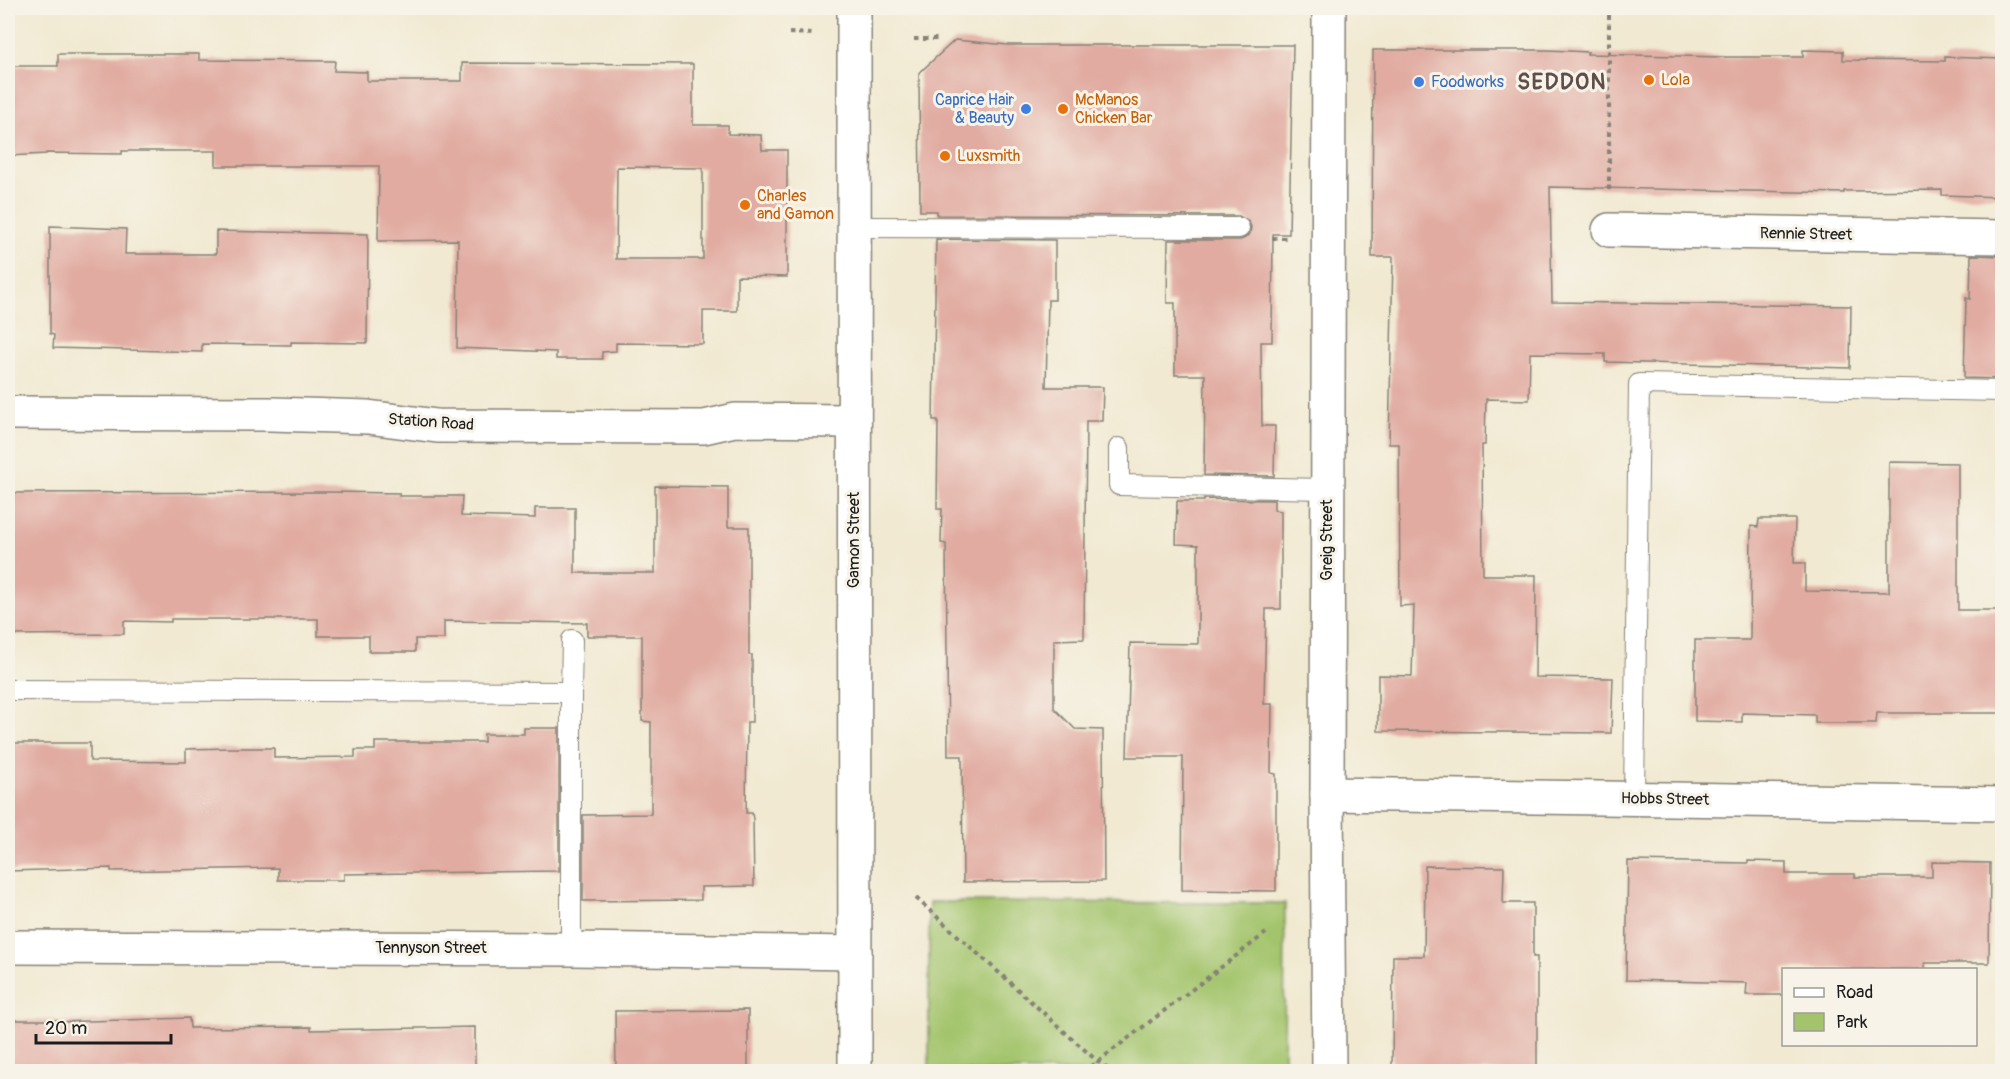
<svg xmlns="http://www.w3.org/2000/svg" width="2010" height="1079" font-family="Pangolin,sans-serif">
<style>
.green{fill:#a3c46c;stroke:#607044;stroke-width:1.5}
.building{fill:#e1aba1;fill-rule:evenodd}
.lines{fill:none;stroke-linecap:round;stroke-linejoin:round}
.service-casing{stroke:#868276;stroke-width:22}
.minor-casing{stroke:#868276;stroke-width:36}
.tertiary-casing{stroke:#868276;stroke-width:36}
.path{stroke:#868276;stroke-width:4;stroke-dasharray:4.5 4.5;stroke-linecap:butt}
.service{stroke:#fff;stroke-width:20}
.minor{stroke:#fff;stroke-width:33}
.tertiary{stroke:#fff;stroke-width:33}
.food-dot{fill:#e8710a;stroke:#f7f3e8;stroke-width:2}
.shop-dot{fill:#3f7fe0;stroke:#f7f3e8;stroke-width:2}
.labels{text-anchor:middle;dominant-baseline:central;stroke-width:6;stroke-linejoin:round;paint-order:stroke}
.food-label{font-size:16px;fill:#c56008;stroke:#f7f3e8;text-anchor:start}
.shop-label{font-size:16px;fill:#366cbe;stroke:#f7f3e8;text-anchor:start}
.street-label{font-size:16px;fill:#1c1c1c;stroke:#f7f3e8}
.district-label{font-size:22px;font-weight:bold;letter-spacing:1.5px;fill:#614e4b;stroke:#f7f3e8}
</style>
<rect width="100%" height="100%" fill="#f7f3e8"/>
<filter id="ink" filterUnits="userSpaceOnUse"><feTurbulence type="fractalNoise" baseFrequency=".0167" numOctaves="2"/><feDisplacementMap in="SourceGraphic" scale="12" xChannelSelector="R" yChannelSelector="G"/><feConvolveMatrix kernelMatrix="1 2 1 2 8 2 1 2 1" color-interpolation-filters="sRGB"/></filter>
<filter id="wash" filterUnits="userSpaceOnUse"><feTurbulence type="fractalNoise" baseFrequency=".008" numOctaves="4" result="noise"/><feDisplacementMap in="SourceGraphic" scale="24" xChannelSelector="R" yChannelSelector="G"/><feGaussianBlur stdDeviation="1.35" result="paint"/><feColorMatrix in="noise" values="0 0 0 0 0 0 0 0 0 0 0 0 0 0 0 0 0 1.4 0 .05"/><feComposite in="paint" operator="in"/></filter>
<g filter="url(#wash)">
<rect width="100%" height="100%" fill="#f1e9d1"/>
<!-- green -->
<polygon class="green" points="929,902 1285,903 1284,1071 929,1071"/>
<g id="blocks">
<!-- building -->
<g class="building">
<polygon points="955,40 1008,45 1293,45 1289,234 1273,234 1272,342 1261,342 1262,426 1275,426 1274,476 1204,475 1205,375 1175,375 1175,303 1167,303 1168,240 1240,240 1245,238 1250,233 1251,227 1249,222 1239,216 937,215 937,211 920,211 919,73"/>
<polygon points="1373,50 1548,50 1588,52 1587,54 1724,57 1803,57 1803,50 1843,51 1843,60 1945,61 1945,57 2002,59 2002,197 1942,195 1942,190 1844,191 1844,193 1550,187 1552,302 1851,306 1850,368 1605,362 1605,354 1530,353 1529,400 1486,399 1485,445 1482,445 1483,575 1536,575 1535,677 1613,678 1611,733 1378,731 1378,675 1412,676 1414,605 1400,606 1399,444 1389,444 1393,257 1372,257"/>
<path d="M 58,54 L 199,54 L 199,60 L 335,61 L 334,71 L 367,72 L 367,81 L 462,81 L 462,63 L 693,64 L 693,125 L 728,125 L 728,134 L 761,135 L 762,150 L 787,150 L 787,277 L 737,276 L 737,311 L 703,311 L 703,344 L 616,343 L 616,351 L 602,352 L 602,359 L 556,359 L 556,352 L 457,348 L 458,240 L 378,241 L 379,166 L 216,166 L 216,151 L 122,151 L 122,154 L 46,153 L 46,154 L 8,156 L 8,66 L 58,66 ZM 617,167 L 703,168 L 703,259 L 616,259 Z"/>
<polygon points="50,226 126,229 125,254 216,254 216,231 368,234 367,343 291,342 291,345 202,344 202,352 53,348 54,335 50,334"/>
<polygon points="936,239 1055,240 1055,300 1048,300 1046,387 1103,387 1102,421 1086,421 1084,639 1054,640 1054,708 1075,729 1103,730 1104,881 963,882 962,756 948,756 946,544 941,543 942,509 937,509 938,420 933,420"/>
<polygon points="1971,255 2002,256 2002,379 1964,378 1966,298 1970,299"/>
<polygon points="1889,462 1958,463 1958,610 2002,610 2002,713 1877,713 1876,723 1815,723 1815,715 1742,713 1742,722 1695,721 1695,640 1750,640 1751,526 1758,527 1759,519 1795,519 1794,563 1805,563 1805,591 1889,592"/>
<polygon points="655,486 728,487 728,527 749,527 749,655 752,655 752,722 747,722 746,813 752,813 753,819 754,886 701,887 701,900 583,901 583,815 651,814 651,722 642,721 642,636 587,636 587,623 444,621 444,639 415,639 415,652 369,652 369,636 318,636 318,619 171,619 171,622 124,621 124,634 8,635 8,493 328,492 399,493 399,496 462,496 461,516 535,518 535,508 575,508 575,573 655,573"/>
<polygon points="1204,499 1274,500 1274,510 1281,511 1281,609 1266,609 1264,704 1272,704 1271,773 1276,774 1276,891 1182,890 1183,757 1127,757 1130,643 1198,644 1198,545 1176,544 1177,501 1204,501"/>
<polygon points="524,728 559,728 559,871 344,874 344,880 278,880 278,868 111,871 111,868 8,871 8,743 90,743 90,761 186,762 186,749 232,748 274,748 274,758 355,757 355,750 375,750 375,742 484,742 484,734 524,734"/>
<polygon points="1628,861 1748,863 1748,861 1786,862 1786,874 1855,874 1855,877 1932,877 1932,862 1990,863 1989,963 1925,963 1925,969 1784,969 1784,995 1746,995 1747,983 1626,980"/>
<polygon points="1425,866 1504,867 1503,903 1533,903 1533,957 1537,957 1537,1071 1392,1071 1393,956 1424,956"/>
<polygon points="748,1010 748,1071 616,1071 615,1011"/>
<polygon points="189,1018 190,1028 311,1027 311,1030 475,1027 475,1071 8,1071 8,1020 57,1020 57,1022"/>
</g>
</g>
</g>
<g filter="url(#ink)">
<use href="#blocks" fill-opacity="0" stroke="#868276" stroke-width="1.5"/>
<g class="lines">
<!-- service casing -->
<g class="service-casing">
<g id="service">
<polyline points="854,227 1239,228"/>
<polyline points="1119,448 1119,485 1327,489"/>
<polyline points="8,690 571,692 571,949"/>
<polyline points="571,692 572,640"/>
<polyline points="1634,799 1639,384 2002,391"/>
</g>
</g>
<!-- minor casing -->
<g class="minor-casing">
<g id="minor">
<polyline points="1329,8 1327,794 1329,1072"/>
<polyline points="1609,230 2002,237"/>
<polyline points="8,413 271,414 368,417 437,426 704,427 735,420 854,421"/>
<polyline points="1327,794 2002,804"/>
<polyline points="8,947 571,949 855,953"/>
</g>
</g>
<!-- tertiary casing -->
<g class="tertiary-casing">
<polyline id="tertiary" points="854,8 855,1072"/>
</g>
<!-- path -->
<g class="path">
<polyline points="789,33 816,34"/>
<polyline points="914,39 939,39"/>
<polyline points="1609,190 1609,8"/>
<polyline points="1272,238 1288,238"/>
<polyline points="916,898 1097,1061 1112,1072"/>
<polyline points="1084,1072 1266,933"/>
</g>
<!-- service -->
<use href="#service" class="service"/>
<!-- minor -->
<use href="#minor" class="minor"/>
<!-- tertiary -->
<use href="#tertiary" class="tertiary"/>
</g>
</g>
<!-- markers -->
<g class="food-dot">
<circle cx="1649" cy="80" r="6"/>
<circle cx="1063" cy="109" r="6"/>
<circle cx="945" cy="156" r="6"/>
<circle cx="745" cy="205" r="6"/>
</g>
<g class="shop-dot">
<circle cx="1419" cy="82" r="6"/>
<circle cx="1026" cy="109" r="6"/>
</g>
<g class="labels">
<!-- food labels -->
<g class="food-label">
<text x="1661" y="80">Lola</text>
<text x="1075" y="100">McManos<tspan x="1075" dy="18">Chicken Bar</tspan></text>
<text x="957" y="156">Luxsmith</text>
<text x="757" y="196">Charles<tspan x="757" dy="18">and Gamon</tspan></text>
</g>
<!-- shop labels -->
<g class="shop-label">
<text x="1431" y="82">Foodworks</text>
<text x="1014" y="100" text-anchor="end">Caprice Hair<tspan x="1014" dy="18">&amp; Beauty</tspan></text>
</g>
<!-- street labels -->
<g class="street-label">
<text transform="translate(1806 234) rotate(1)">Rennie Street</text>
<text transform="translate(431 422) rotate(4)">Station Road</text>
<text transform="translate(854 540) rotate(-90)">Gamon Street</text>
<text transform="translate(1327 540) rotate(-90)">Greig Street</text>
<text transform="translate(1665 799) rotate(1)">Hobbs Street</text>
<text x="431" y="948">Tennyson Street</text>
</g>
<!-- district labels -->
<g class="district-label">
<text x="1562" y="82">SEDDON</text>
</g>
</g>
<!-- margin -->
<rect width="2010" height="1079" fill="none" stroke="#f7f3e8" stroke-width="30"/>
<!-- legend -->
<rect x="1782" y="968" width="195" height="78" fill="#f7f3e8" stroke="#9f9d96" stroke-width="1.5"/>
<rect x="1794" y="988" width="30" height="9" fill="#ffffff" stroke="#9f9d96" stroke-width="1.5"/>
<text x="1836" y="998" font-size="18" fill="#1c1c1c">Road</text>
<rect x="1794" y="1013" width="30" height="18" fill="#a3c46c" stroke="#9f9d96" stroke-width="1.5"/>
<text x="1836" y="1028" font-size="18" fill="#1c1c1c">Park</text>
<!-- scale -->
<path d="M36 1034v9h135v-9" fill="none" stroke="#1c1c1c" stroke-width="3"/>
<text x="45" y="1034" font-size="18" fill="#1c1c1c" stroke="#f7f3e8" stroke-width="4.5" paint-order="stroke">20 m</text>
</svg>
